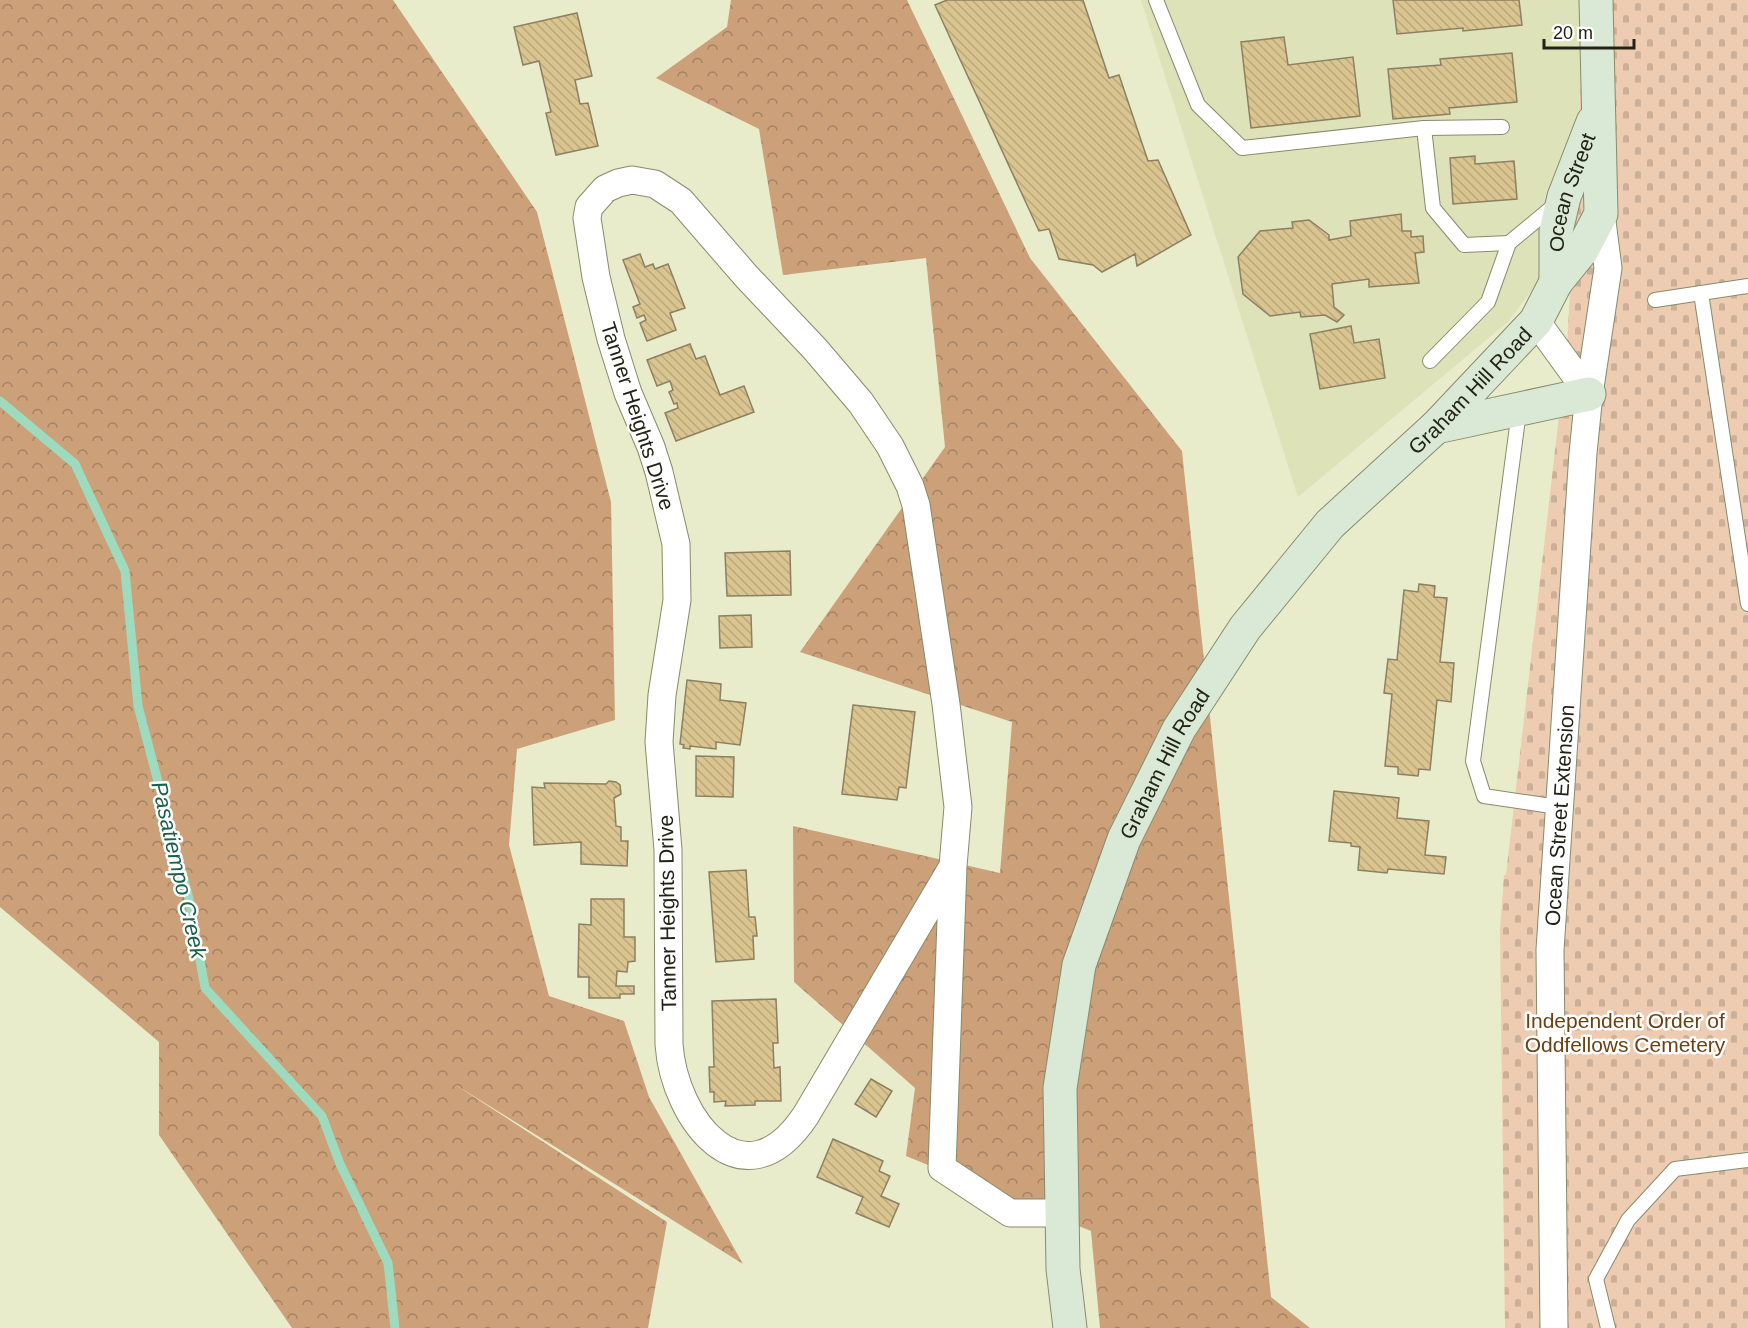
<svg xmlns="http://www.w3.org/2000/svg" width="1748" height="1328" font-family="Helvetica,sans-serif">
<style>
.built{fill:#dde2b9}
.forest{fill:url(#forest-crowns)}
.cemetery{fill:url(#cemetery-stones)}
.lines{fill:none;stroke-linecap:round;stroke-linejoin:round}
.stream{stroke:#9edabe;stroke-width:9}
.building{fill:url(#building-back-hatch);stroke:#8c8062;stroke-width:1.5}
.lane-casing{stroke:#888b6c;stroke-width:16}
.street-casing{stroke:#888b6c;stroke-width:29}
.secondary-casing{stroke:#888b6c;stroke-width:35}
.lane{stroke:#fff;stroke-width:14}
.street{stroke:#fff;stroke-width:27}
.secondary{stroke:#dae9d6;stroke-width:33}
.labels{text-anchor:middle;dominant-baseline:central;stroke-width:5;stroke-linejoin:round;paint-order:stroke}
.street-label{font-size:21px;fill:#222316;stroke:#fff}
.park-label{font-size:21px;fill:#6c4114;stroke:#fff}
.water-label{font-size:22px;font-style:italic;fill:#196147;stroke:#fff}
</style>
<defs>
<pattern id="forest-crowns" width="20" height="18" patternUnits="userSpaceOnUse" patternTransform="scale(1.5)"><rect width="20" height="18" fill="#cca079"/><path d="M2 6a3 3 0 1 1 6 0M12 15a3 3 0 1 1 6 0" fill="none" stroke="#a58262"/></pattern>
<pattern id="cemetery-stones" width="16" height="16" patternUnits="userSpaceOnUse" patternTransform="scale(1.5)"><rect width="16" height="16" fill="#edccb1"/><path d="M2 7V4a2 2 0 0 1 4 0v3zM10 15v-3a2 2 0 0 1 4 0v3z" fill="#cbaf98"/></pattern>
<pattern id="building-back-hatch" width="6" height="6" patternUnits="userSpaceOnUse" patternTransform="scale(1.5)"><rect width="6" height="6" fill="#dac48f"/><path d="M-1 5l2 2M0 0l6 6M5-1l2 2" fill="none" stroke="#bba87b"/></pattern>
</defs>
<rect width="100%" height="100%" fill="#e8ecca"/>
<!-- built -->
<polygon class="built" points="1141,0 1585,0 1572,235 1509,321 1298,497"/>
<!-- forest -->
<g class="forest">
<polygon points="0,0 393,0 537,212 611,502 615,720 517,749 509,845 549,996 624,1021 649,1097 743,1264 451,1082 667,1222 648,1328 292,1328 159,1135 159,1042 0,907"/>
<polygon points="731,0 907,0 1030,258 1182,451 1271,1297 1310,1328 1100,1328 1091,1231 906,1156 915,1088 794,982 793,826 1000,873 1012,722 800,652 945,447 926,258 783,275 759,129 656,78 727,27"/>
</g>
<!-- cemetery -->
<polygon class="cemetery" points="1585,0 1748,0 1748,1328 1505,1328 1500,930 1504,875 1506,875 1567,347"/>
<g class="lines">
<!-- stream -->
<polyline class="stream" points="0,401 75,464 125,571 138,706 189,899 205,988 322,1116 340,1164 388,1263 395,1328"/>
</g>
<!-- building -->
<g class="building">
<polygon points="947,0 1083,0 1109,78 1119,75 1148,161 1158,160 1191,235 1137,266 1135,254 1102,272 1093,265 1059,259 1049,229 1039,231 935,5"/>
<polygon points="1393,0 1519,0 1522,25 1463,31 1463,28 1397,34"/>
<polygon points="577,13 592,76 575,80 580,104 588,103 598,146 556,155 546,113 551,112 539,61 523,65 514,27"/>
<polygon points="1284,37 1288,65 1353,57 1360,116 1251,128 1241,42"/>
<polygon points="1512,53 1517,102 1449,108 1450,114 1393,119 1388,69 1441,65 1440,59"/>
<polygon points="1475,156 1475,164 1514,161 1517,199 1453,204 1450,158"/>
<polygon points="1401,214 1402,231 1411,231 1411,237 1423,236 1424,252 1415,253 1419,283 1369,287 1369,279 1332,284 1334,307 1344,315 1337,322 1325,315 1301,317 1300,312 1270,316 1243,294 1238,257 1260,231 1293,228 1292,222 1309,220 1329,235 1329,240 1351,236 1350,221"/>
<polygon points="640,254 645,267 653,264 655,269 668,264 685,308 670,313 676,330 647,341 640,323 646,320 644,315 637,318 633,307 640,304 623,260"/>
<polygon points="1351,326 1354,343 1379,339 1385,378 1320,389 1310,334"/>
<polygon points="690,344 696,359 705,356 720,395 744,386 754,412 676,441 665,413 678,408 677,403 674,404 669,392 673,390 670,381 657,386 647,360"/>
<polygon points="790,551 791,595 727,596 725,553"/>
<polygon points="1419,584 1435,586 1434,597 1447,598 1440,662 1454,663 1451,702 1437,700 1430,770 1419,769 1418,776 1398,774 1398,767 1385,766 1392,694 1384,693 1388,659 1397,660 1404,590 1418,592"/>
<polygon points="751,615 752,647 720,648 719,616"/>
<polygon points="687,680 721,684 720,700 746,703 740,745 716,742 716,749 690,746 690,749 683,748 684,745 680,744"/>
<polygon points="853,705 915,712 906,788 899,787 897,800 842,794"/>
<polygon points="696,756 734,757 733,797 696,796"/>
<polygon points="609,781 616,782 620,785 621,794 614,798 616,826 621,827 621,841 628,841 627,866 581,864 581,842 534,845 532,787 545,788 544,783 606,784"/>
<polygon points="1334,791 1399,798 1397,818 1429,821 1425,855 1446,857 1444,874 1388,869 1387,873 1358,870 1360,847 1351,846 1351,843 1329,841"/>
<polygon points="746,870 749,917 755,917 757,936 753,936 754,959 716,962 709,872"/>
<polygon points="591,899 624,899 624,937 635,937 635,961 628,962 627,972 617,971 616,986 634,986 634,994 620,994 620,998 589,998 589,977 578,977 579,924 591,925"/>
<polygon points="776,999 778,1043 773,1043 774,1068 780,1067 781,1101 755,1101 755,1105 725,1106 726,1101 714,1102 714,1092 710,1092 709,1067 714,1067 712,1001"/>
<polygon points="871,1079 892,1091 876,1117 855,1104"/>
<polygon points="833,1139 883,1161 879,1171 890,1176 881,1196 899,1204 889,1227 856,1213 863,1197 817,1177"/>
</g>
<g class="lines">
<!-- lane casing -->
<g class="lane-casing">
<g id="lane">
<polyline points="1156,0 1198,105 1242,148 1424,128 1502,127"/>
<polyline points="1424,128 1433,208 1464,245 1509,243"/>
<polyline points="1701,293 1748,604"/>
<polyline points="1655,300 1748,286"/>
<polyline points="1430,361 1488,302 1509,243 1556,204"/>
<polyline points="1519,411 1473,761 1484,796 1558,807"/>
<polyline points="1608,1328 1596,1279 1628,1220 1675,1169 1748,1160"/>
</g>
</g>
<!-- street casing -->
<g class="street-casing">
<g id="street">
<polyline points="1536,321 1589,394"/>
<path d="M 953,866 L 806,1115 C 744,1209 674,1120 669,1044 L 668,850 L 659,742 L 662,695 L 677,600 L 676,544 L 659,472 L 651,447 L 628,393 L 611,339 L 596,277 L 587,218 L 589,207 L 605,189 L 618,183 L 632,180 L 655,184 L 681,201 L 746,276 L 815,349 L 861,403 L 890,446 L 910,486 L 916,505 L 946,704 L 958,807 L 953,866 L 942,1168 L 1010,1213 L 1061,1213"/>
<path id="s1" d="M 1554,1328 L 1550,950 L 1583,453 L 1589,394 L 1608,268 L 1601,214"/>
</g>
</g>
<!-- secondary casing -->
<g class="secondary-casing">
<g id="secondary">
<path id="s2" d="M 1556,282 L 1556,231 L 1564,197 L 1593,122"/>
<polyline points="1436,427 1589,394"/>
<path id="s3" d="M 1070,1328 L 1063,1269 L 1060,1088 L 1079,965 L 1124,839 L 1179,729 L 1245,628 L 1330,524 L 1436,427 L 1536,321 L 1556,282 L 1582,250 L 1601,214 L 1596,0"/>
</g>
</g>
<!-- lane -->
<use href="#lane" class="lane"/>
<!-- street -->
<use href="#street" class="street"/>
<!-- secondary -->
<use href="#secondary" class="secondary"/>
</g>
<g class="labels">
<!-- street labels -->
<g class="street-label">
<text stroke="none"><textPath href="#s2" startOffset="92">Ocean Street</textPath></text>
<text stroke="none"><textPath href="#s3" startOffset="1070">Graham Hill Road</textPath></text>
<text transform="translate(638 416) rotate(72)">Tanner Heights Drive</text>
<text stroke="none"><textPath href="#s3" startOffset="584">Graham Hill Road</textPath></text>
<text stroke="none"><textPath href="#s1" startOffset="513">Ocean Street Extension</textPath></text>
<text transform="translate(667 913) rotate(-91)">Tanner Heights Drive</text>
</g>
<!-- park labels -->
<g class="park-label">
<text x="1625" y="1020">Independent Order of<tspan x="1625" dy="24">Oddfellows Cemetery</tspan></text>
</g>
<!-- water labels -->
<g class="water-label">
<text transform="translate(179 870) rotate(77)">Pasatiempo Creek</text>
</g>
</g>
<!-- scale -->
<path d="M1544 39v9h90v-9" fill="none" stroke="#222316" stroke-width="3"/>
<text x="1553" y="39" font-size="18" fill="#222316" stroke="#ffffff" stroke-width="4.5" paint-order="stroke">20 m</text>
</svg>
